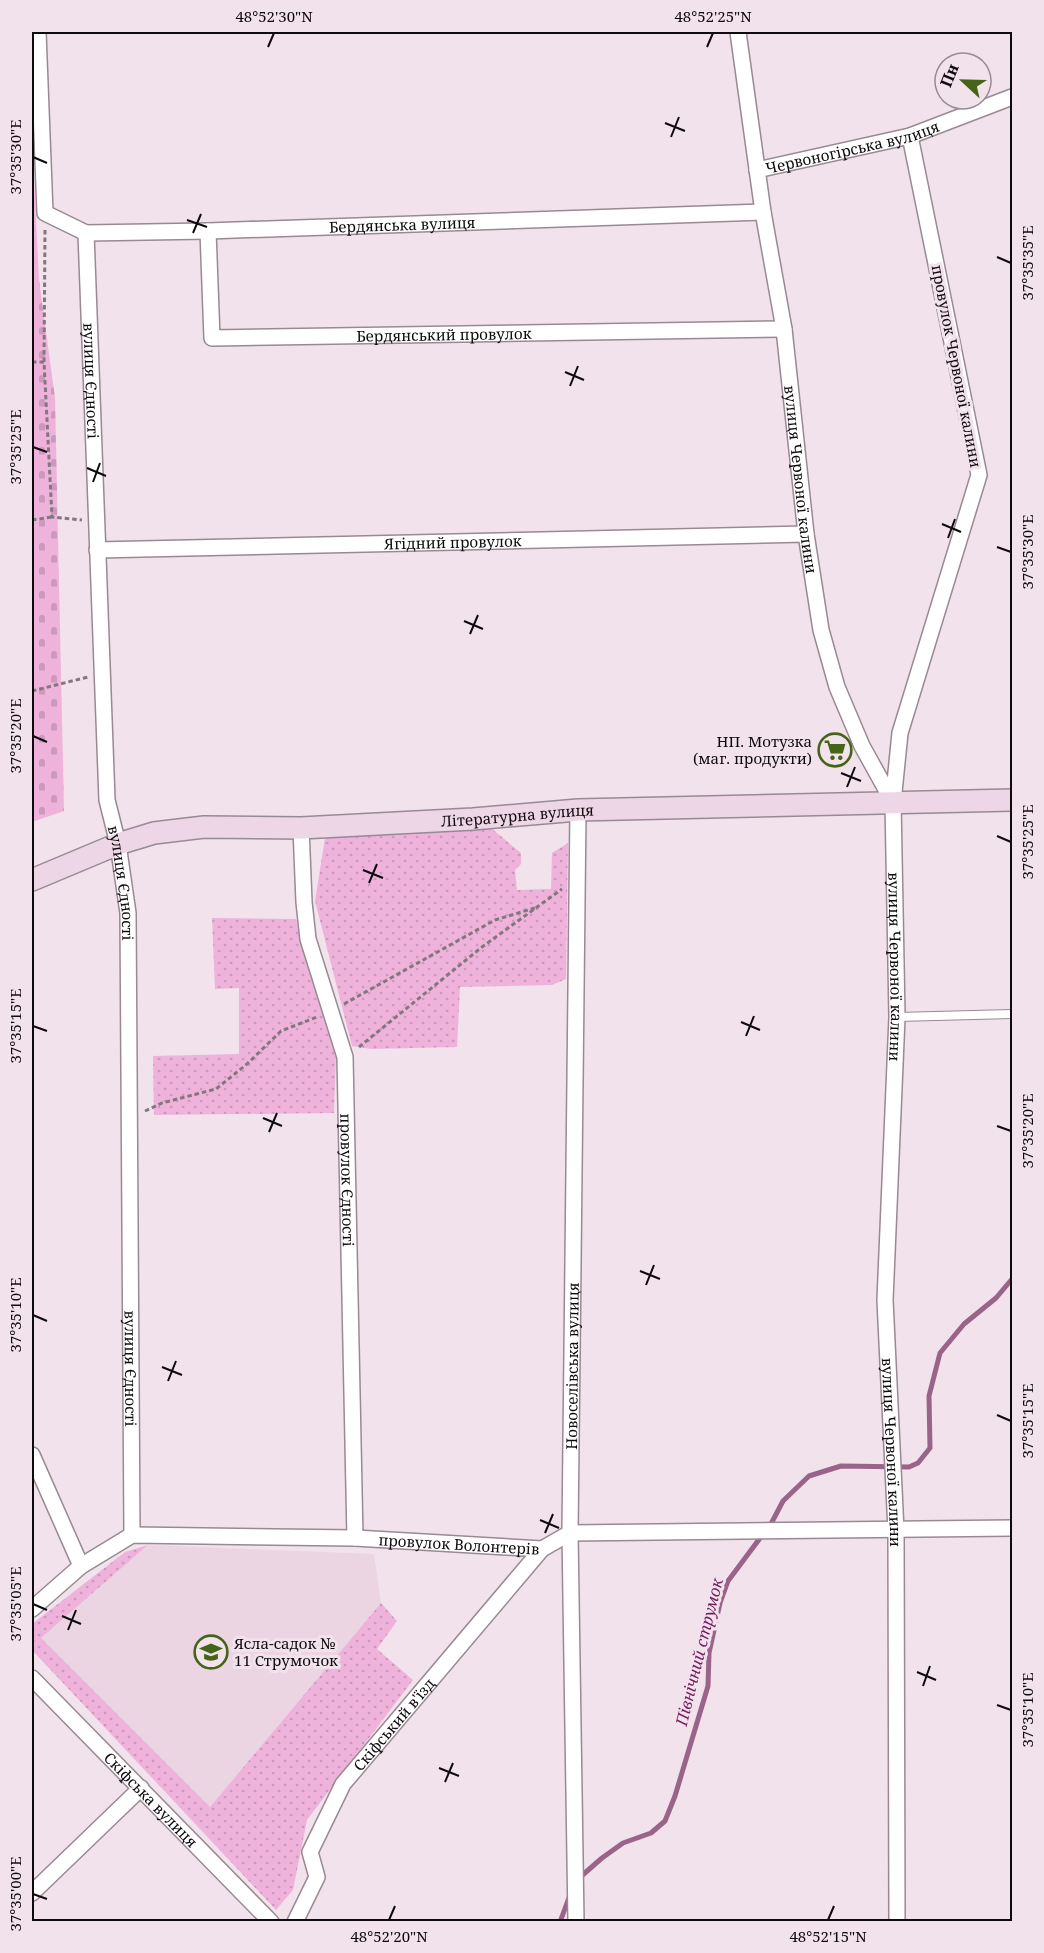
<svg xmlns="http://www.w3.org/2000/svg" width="1044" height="1953" font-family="'Noto Serif',serif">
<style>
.built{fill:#ebd5e3}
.grass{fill:url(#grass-dots)}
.cemetery{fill:url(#cemetery-stones)}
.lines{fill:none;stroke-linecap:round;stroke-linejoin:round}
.stream{stroke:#9a6489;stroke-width:5}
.lane-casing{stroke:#988a93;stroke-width:10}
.street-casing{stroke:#988a93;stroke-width:18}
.secondary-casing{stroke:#988a93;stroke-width:24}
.path{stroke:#81777d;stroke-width:3;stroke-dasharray:4.5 3;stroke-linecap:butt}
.lane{stroke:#fff;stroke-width:8}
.street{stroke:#fff;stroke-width:15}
.secondary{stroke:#edd6e6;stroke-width:21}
.ticks{fill:none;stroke:#0f0a0d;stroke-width:2}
.labels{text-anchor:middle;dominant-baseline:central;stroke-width:6;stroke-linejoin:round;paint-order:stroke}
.street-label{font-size:15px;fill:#0f0a0d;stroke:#f1e2ec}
.poi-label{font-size:15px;fill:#0f0a0d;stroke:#f1e2ec;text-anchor:end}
.water-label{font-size:16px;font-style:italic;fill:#751d61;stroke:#f1e2ec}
.neatline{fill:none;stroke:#0f0a0d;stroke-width:2}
.ticks-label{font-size:15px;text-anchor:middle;fill:#0f0a0d}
</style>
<defs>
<pattern id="grass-dots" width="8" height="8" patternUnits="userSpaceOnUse" patternTransform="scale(1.5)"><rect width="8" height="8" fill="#efb3db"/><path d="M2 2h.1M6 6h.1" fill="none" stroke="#c9b" stroke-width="1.8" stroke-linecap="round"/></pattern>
<pattern id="cemetery-stones" width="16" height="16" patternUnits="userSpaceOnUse" patternTransform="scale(1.5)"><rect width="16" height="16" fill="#efb3db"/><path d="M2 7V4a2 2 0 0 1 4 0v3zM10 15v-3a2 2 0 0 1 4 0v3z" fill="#c9b"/></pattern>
</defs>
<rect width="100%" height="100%" fill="#f1e2ec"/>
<!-- built -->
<polygon class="built" points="148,1545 374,1554 381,1603 210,1807 41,1638"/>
<!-- grass -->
<g class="grass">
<polygon points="491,828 521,853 521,864 515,870 517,890 551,889 552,853 568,843 566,979 552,985 460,987 457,1047 371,1049 352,1046 315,901 325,838"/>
<polygon points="212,918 296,919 300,940 336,1054 334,1113 154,1115 153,1056 239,1054 239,988 215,989"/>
<polygon points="148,1545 41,1638 210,1807 381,1603 397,1621 377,1649 413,1680 307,1820 293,1890 276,1910 32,1650 32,1624 125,1552"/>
</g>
<!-- cemetery -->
<polygon class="cemetery" points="32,139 39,280 55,398 64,811 32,822"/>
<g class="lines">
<!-- stream -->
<g class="stream">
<polyline points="578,1879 602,1858 623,1843 651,1833 665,1821 675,1796 708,1686 709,1653 720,1603 728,1581 772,1522 783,1501 809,1476 841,1466 909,1467 918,1463 930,1448 929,1396 940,1353 964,1324 996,1298 1012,1279"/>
<polyline points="560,1922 570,1895"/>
</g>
<!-- lane casing -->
<g class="lane-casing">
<polyline id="lane" points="897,1017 1012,1014"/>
</g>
<!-- street casing -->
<g class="street-casing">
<g id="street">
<path id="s1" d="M 38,32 L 45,213 L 86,233 L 208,231 L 763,212"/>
<path id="s2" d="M 738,32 L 763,212 L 784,329 L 806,534 L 821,630 L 837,687 L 862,746 L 893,802 L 897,1017 L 885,1300 L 896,1531 L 897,1922"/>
<path id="s3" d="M 757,170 L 910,136 L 1012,97"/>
<path id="s4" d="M 208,231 L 212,338 L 784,329"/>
<path id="s5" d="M 86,233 L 107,800 L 118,844 L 128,913 L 132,1535"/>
<path id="s6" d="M 97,550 L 806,534"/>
<polyline points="893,802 900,733 979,475 910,136"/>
<path id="s7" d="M 301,828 L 304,902 L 308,939 L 345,1057 L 355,1538"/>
<polyline points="32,1455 81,1566"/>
<path id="s8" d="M 32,1609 L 81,1566 L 132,1535 L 355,1538 L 542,1549 L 570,1533 L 1012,1528"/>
<path id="s9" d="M 32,1678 L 271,1922"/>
<polyline points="32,1893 141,1788"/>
<path id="s10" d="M 295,1922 L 317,1877 L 310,1852 L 343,1784 L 542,1549"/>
<path id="s11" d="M 576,1922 L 570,1533 L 578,810"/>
</g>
</g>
<!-- secondary casing -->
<g class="secondary-casing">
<g id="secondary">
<path id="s12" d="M 32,880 L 118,844 L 154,833 L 204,827 L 301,828 L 473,819 L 578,810 L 1012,800"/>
</g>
</g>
<!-- path -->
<g class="path">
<polyline points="45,230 44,362 52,517 82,520"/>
<polyline points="32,362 44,362"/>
<polyline points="32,520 52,517"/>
<polyline points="32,691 88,677"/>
<polyline points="344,1004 495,920 538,907"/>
<polyline points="359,1047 482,947 562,889"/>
<polyline points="145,1111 162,1103 216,1089 247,1064 281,1031 317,1017"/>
</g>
<!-- lane -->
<use href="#lane" class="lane"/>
<!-- street -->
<use href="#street" class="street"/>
<!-- secondary -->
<use href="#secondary" class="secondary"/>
</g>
<!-- ticks -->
<path class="ticks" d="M 268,47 L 274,33M 707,47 L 713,33M 665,123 L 685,131M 671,137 L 679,117M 33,157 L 47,163M 187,220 L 207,227M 193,233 L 201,214M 997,257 L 1011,263M 565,372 L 584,380M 570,386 L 578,366M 33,447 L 47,452M 87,468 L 106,476M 93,482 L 100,463M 942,524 L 961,532M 948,538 L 955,519M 997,547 L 1011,552M 464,621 L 483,629M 470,634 L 478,615M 33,736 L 47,742M 841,773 L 861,781M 847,787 L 855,767M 997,836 L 1011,842M 363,870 L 383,878M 369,883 L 377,864M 741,1022 L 760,1030M 33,1026 L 47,1031M 746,1036 L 754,1016M 263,1118 L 282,1126M 997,1126 L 1011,1131M 269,1132 L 277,1113M 640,1271 L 660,1279M 646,1285 L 654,1265M 33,1315 L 47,1321M 162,1367 L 182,1375M 168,1381 L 176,1361M 997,1415 L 1011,1421M 540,1520 L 559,1528M 545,1533 L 553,1514M 33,1604 L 47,1610M 62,1616 L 81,1624M 68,1630 L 76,1610M 917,1672 L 936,1680M 923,1686 L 930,1666M 997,1705 L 1011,1710M 439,1768 L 459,1776M 445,1782 L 453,1763M 33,1894 L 47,1899M 389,1920 L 395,1906M 828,1920 L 834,1906"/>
<!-- icons -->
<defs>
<g id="supermarket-ring" transform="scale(1.725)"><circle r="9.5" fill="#f1e2ec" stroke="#456418" stroke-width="1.5"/><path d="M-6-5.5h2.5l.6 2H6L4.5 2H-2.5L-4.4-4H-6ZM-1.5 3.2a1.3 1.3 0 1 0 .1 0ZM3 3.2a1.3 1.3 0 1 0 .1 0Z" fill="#456418"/></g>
<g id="school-ring" transform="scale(1.725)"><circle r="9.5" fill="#f1e2ec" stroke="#456418" stroke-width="1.5"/><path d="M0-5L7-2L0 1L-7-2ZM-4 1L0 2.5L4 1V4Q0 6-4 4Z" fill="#456418"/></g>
</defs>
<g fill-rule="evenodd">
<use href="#supermarket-ring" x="835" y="750"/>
<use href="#school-ring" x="211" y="1652"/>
</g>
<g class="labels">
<!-- street labels -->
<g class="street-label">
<text stroke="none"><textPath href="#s3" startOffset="98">Червоногірська вулиця</textPath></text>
<text stroke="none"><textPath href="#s1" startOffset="543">Бердянська вулиця</textPath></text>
<text stroke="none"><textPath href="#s4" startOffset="339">Бердянський провулок</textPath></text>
<text transform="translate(957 366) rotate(79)">провулок Червоної калини</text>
<text stroke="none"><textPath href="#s5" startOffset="148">вулиця Єдності</textPath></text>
<text stroke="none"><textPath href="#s2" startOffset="452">вулиця Червоної калини</textPath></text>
<text stroke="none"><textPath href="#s6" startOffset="356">Ягідний провулок</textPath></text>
<text stroke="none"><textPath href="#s12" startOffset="495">Літературна вулиця</textPath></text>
<text stroke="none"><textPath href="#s5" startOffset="652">вулиця Єдності</textPath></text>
<text stroke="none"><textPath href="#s2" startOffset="956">вулиця Червоної калини</textPath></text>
<text stroke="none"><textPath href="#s7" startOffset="358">провулок Єдності</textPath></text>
<text stroke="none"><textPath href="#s11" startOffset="556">Новоселівська вулиця</textPath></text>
<text stroke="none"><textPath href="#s5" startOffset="1138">вулиця Єдності</textPath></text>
<text stroke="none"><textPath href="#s2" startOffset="1442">вулиця Червоної калини</textPath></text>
<text stroke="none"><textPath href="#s8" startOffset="452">провулок Волонтерів</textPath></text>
<text stroke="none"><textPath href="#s10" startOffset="230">Скіфський в'їзд</textPath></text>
<text stroke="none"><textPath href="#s9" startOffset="170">Скіфська вулиця</textPath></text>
</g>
<!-- poi labels -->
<g class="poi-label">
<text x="812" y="741">НП. Мотузка<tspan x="812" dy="17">(маг. продукти)</tspan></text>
<text x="234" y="1643" text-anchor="start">Ясла-садок №<tspan x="234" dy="17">11 Струмочок</tspan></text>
</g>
<!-- water labels -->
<g class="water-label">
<text transform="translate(699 1652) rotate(-76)">Північний струмок</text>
</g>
</g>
<!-- border -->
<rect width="1044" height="1953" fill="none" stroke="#f1e2ec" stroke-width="66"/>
<!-- north arrow -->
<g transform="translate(963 81) rotate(292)"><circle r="28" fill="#f1e2ec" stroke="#978c93" stroke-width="1.5"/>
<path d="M0-4.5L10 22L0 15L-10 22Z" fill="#456418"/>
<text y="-9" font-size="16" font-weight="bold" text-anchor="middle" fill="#0f0a0d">Пн</text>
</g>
<rect x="33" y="33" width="978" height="1887" class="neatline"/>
<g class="ticks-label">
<text x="274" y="22">48°52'30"N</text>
<text x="713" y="22">48°52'25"N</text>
<text transform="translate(16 157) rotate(-90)" y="5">37°35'30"E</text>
<text transform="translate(1028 263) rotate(-90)" y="5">37°35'35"E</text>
<text transform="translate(16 447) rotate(-90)" y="5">37°35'25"E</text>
<text transform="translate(1028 552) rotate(-90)" y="5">37°35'30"E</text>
<text transform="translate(16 736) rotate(-90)" y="5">37°35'20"E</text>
<text transform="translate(1028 842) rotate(-90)" y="5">37°35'25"E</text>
<text transform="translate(16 1026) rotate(-90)" y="5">37°35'15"E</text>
<text transform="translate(1028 1131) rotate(-90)" y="5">37°35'20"E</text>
<text transform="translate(16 1315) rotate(-90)" y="5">37°35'10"E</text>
<text transform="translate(1028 1421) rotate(-90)" y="5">37°35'15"E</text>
<text transform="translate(16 1604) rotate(-90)" y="5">37°35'05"E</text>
<text transform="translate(1028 1710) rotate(-90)" y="5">37°35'10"E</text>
<text transform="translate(16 1894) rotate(-90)" y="5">37°35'00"E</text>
<text x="389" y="1942">48°52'20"N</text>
<text x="828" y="1942">48°52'15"N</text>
</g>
</svg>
